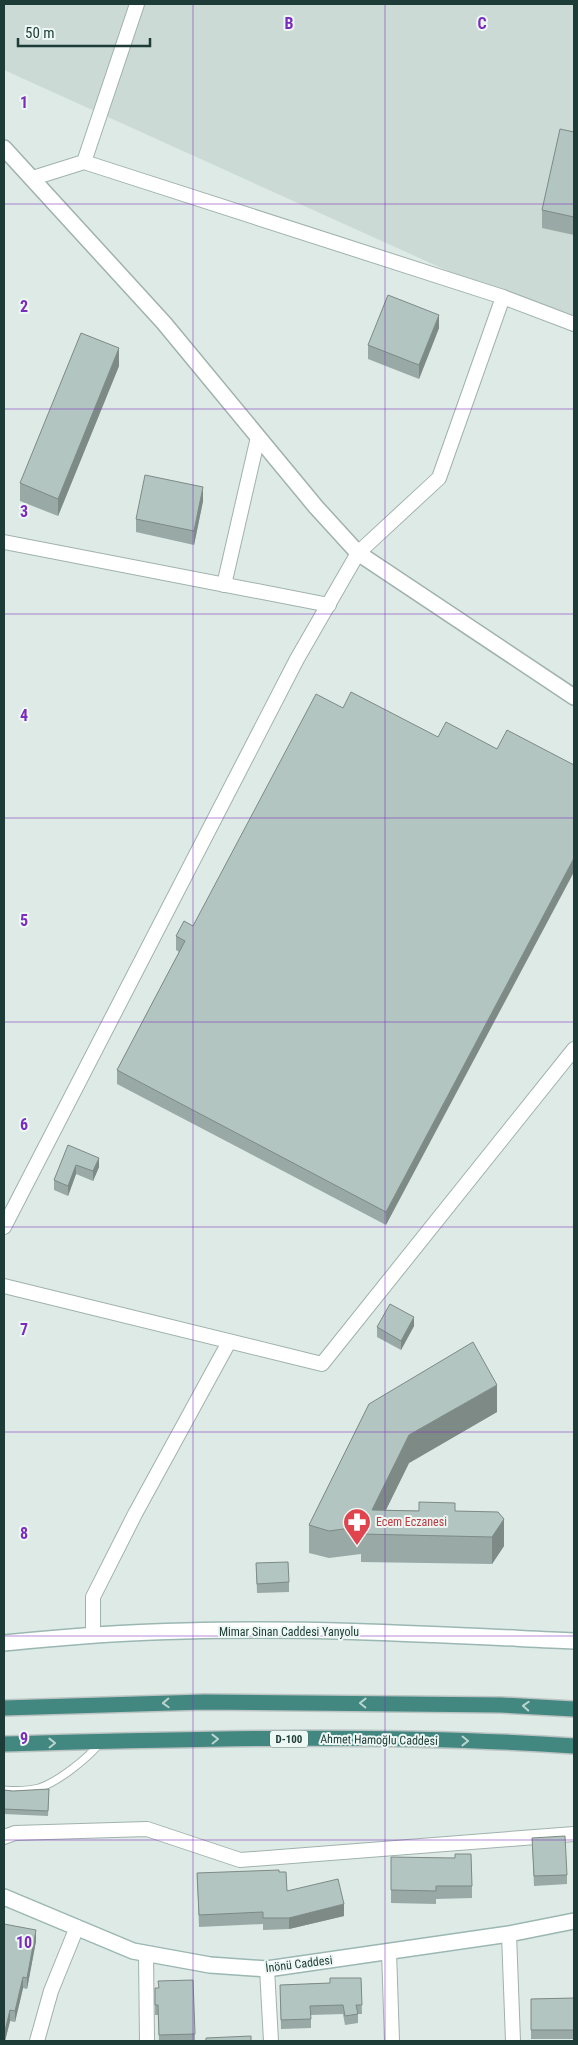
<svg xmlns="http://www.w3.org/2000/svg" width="578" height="2045" font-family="'Roboto Condensed',sans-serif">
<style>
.built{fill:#cbdad5}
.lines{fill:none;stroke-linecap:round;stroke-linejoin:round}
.service-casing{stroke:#a0b2ae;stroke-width:9}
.minor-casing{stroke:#a0b2ae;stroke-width:16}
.tertiary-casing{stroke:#a0b2ae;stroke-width:18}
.secondary-casing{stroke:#9bb7b1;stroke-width:18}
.trunk-casing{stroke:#bbc4c3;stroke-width:18}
.service{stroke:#fff;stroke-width:7}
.minor{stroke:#fff;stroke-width:14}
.tertiary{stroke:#fff;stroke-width:15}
.secondary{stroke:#fff;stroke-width:15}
.trunk{stroke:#428780;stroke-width:15}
.wall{fill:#99a9a5}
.shaded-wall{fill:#7d8a86}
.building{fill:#b2c5c0;stroke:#7d8a86}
.oneway{stroke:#bad5d0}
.grid{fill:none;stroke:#7b2cbf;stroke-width:1;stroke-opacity:0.55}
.labels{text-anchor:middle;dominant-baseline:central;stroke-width:4;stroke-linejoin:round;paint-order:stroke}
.shield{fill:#edf7f3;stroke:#5b736f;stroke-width:1}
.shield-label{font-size:11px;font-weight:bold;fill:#1d3b37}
.health-label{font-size:12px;fill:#be3a42;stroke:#edf7f3;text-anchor:start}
.street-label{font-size:12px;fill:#1d3b37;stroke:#edf7f3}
.grid-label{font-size:16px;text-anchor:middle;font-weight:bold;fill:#7b2cbf;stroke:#edf7f3;stroke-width:4;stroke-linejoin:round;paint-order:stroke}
</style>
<rect width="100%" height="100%" fill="#ddeae6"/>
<!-- built -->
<polygon class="built" points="4,4 574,4 574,328 4,70"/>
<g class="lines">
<!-- service casing -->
<g class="service-casing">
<path id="service" d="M 4,1790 C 16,1791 28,1791 39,1788 C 58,1782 88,1758 100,1743"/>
</g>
<!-- minor casing -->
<g class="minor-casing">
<g id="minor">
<polyline points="84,162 137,4"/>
<polyline points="33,178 84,162 503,297 574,324"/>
<polyline points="4,542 329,605"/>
<polyline points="224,585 258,437"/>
<polyline points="4,1227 297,659 358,553 439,478 503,297"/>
<polyline points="4,1286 322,1364 574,1049"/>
<polyline points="93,1635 93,1597 135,1514 229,1342"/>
<polyline points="4,1837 15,1833 147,1829 240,1860 574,1834"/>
<polyline points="509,1934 513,2041"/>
<polyline points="389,1951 392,2041"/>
<polyline points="146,1953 147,2041"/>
<polyline points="267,1969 271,2041"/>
<polyline points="37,2041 51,1991 77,1927"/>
</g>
</g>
<!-- tertiary casing -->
<g class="tertiary-casing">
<polyline id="tertiary" points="4,148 164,323 316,507 358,553 574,697"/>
</g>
<!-- secondary casing -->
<g class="secondary-casing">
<g id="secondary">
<path d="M 4,1643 C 64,1637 124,1632 185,1631 C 315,1627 445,1635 574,1641"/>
<polyline points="4,1897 133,1951 210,1965 267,1969 509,1934 574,1921"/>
</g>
</g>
<!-- trunk casing -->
<g class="trunk-casing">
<g id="trunk">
<polyline points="4,1708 204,1702 501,1705 574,1709"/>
<path d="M 4,1744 C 194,1739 385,1733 574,1746"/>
</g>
</g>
<!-- service -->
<use href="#service" class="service"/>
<!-- minor -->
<use href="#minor" class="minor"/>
<!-- tertiary -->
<use href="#tertiary" class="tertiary"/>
<!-- secondary -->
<use href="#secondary" class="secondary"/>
<!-- trunk -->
<use href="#trunk" class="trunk"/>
</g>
<!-- wall -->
<g class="wall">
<polygon points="574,132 574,235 542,228 542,210"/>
<polygon points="439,328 419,379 368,359 368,345"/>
<polygon points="119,366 58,516 20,501 20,483"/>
<polygon points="203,501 194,545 136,532 136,519"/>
<polygon points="343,708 438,737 386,1225 117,1084 117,1070 179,952 176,950 176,936 193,926"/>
<polygon points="68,1145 99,1167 93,1181 76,1174 68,1196 54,1190 54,1180"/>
<polygon points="414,1326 401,1350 377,1337 377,1327"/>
<polygon points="369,1404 497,1412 409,1463 386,1510 498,1512 504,1546 492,1564 361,1562 361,1554 329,1558 309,1553 309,1525"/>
<polygon points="256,1563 289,1582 289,1592 257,1593"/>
<polygon points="49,1789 48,1816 4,1814 4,1790 13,1791"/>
<polygon points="532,1838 567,1875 567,1884 534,1886"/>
<polygon points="391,1857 472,1886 472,1898 436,1899 436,1904 391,1903"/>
<polygon points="279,1872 287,1891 344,1916 289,1929 263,1930 263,1924 199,1927 197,1873"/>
<polygon points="4,1924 36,1941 27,1989 23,1988 15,2022 10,2021 5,2041 4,2041"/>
<polygon points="361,1978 362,2014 358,2014 358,2023 345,2025 343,2014 311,2015 311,2028 281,2029 280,1985 330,1983"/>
<polygon points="155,1988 195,2034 195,2041 159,2041 158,2015 155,2015"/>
<polygon points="574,1998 574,2039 531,2039 531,1999"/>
</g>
<!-- shaded-wall -->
<g class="shaded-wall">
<polygon points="439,315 439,328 419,379 419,365"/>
<polygon points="119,348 119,366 58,516 58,499"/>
<polygon points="203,487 203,501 194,545 194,531"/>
<polygon points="574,858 574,872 386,1225 386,1212"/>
<polygon points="99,1158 99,1167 93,1181 93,1171"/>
<polygon points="76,1165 76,1174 68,1196 68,1186"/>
<polygon points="414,1317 414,1326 401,1350 401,1341"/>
<polygon points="497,1385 497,1412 409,1463 374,1534 372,1510 409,1435"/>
<polygon points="504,1519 504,1546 492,1564 492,1537"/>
<polygon points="344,1904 344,1916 289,1929 289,1918"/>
<polygon points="36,1930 36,1941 27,1989 27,1978"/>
<polygon points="23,1977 23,1988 15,2022 15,2011"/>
<polygon points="10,2010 10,2021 5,2041 4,2041 4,2035"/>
</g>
<!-- building -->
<g class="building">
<polygon points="560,129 574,132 574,217 542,210"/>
<polygon points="388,295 439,315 419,365 368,345"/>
<polygon points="81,333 119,348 58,499 20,483"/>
<polygon points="145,475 203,487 194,531 136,519"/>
<polygon points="351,692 438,737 446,722 497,749 507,730 574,765 574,858 386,1212 117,1070 185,941 176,936 184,921 193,926 316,694 343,708"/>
<polygon points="68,1145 99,1158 93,1171 76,1165 68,1186 54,1180"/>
<polygon points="390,1304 414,1317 401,1341 377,1327"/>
<polygon points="473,1342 497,1385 409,1435 372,1510 419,1511 419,1502 455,1503 455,1511 498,1512 504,1519 492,1537 361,1534 365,1526 329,1531 309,1525 369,1404"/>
<polygon points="288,1562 289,1582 257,1584 256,1563"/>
<polygon points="49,1789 48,1811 4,1809 4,1790 13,1791"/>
<polygon points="565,1836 567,1875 534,1876 532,1838"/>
<polygon points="455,1854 471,1854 472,1886 436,1886 436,1891 391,1890 391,1857 455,1858"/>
<polygon points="279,1870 279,1872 286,1872 287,1891 338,1879 344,1904 289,1918 263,1918 263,1912 199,1915 197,1873"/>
<polygon points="4,1924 36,1930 27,1978 23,1977 15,2011 10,2010 4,2035"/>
<polygon points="330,1978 361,1978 362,2005 356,2005 358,2014 345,2016 343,2005 310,2006 311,2019 281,2020 280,1985 330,1983"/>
<polygon points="193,1980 195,2034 159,2035 158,2005 155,2005 155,1988 159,1988 158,1981"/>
<polygon points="574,1998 574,2030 531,2030 531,1999"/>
<polygon points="251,2036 251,2041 206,2041 206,2038"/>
</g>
<!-- one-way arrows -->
<defs><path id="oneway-chevron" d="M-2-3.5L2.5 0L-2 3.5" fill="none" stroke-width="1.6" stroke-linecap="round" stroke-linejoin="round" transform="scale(1.25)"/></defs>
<g class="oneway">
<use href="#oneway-chevron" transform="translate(166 1703) rotate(178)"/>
<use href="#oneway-chevron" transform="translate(363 1703) rotate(-179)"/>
<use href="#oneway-chevron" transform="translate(526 1706) rotate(-177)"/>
<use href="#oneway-chevron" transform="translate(215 1739) rotate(-1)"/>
<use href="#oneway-chevron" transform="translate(465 1741) rotate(1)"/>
<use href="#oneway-chevron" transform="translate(52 1743) rotate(-1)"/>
</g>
<!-- grid -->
<path class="grid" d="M 193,4 L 193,2041M 385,4 L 385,2041M 4,204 L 574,204M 4,409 L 574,409M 4,614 L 574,614M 4,818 L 574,818M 4,1022 L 574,1022M 4,1227 L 574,1227M 4,1432 L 574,1432M 4,1636 L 574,1636M 4,1840 L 574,1840"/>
<!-- icons -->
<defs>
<g id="pharmacy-pin" transform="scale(1.4375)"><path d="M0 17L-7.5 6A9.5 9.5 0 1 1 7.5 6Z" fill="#e0444e" stroke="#edf7f3"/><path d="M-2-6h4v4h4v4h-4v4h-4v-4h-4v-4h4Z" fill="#fff"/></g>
</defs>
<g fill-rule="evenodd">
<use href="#pharmacy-pin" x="357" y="1522"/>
</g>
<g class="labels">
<!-- shield labels -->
<rect class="shield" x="270" y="1730.5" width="38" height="17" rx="4"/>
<g class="shield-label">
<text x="289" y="1739">D-100</text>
</g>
<!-- health labels -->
<g class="health-label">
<text x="376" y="1522">Ecem Eczanesi</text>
</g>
<!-- street labels -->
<g class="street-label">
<text x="289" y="1632">Mimar Sinan Caddesi Yanyolu</text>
<text transform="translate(379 1740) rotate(1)">Ahmet Hamoğlu Caddesi</text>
<text transform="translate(299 1964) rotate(-7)">İnönü Caddesi</text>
</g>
</g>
<g class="grid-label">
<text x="289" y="29">B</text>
<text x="482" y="29">C</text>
<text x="24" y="108">1</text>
<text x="24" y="312">2</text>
<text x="24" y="517">3</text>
<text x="24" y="721">4</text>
<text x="24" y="926">5</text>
<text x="24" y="1130">6</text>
<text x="24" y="1335">7</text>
<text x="24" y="1539">8</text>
<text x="24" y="1744">9</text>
<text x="24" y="1948">10</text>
</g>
<!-- border -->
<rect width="578" height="2045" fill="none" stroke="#1d3b37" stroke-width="10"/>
<!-- scale -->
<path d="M18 38v8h132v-8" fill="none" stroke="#1d3b37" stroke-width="2.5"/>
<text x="25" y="38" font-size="15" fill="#1d3b37" stroke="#edf7f3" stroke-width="4" paint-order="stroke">50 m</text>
</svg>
